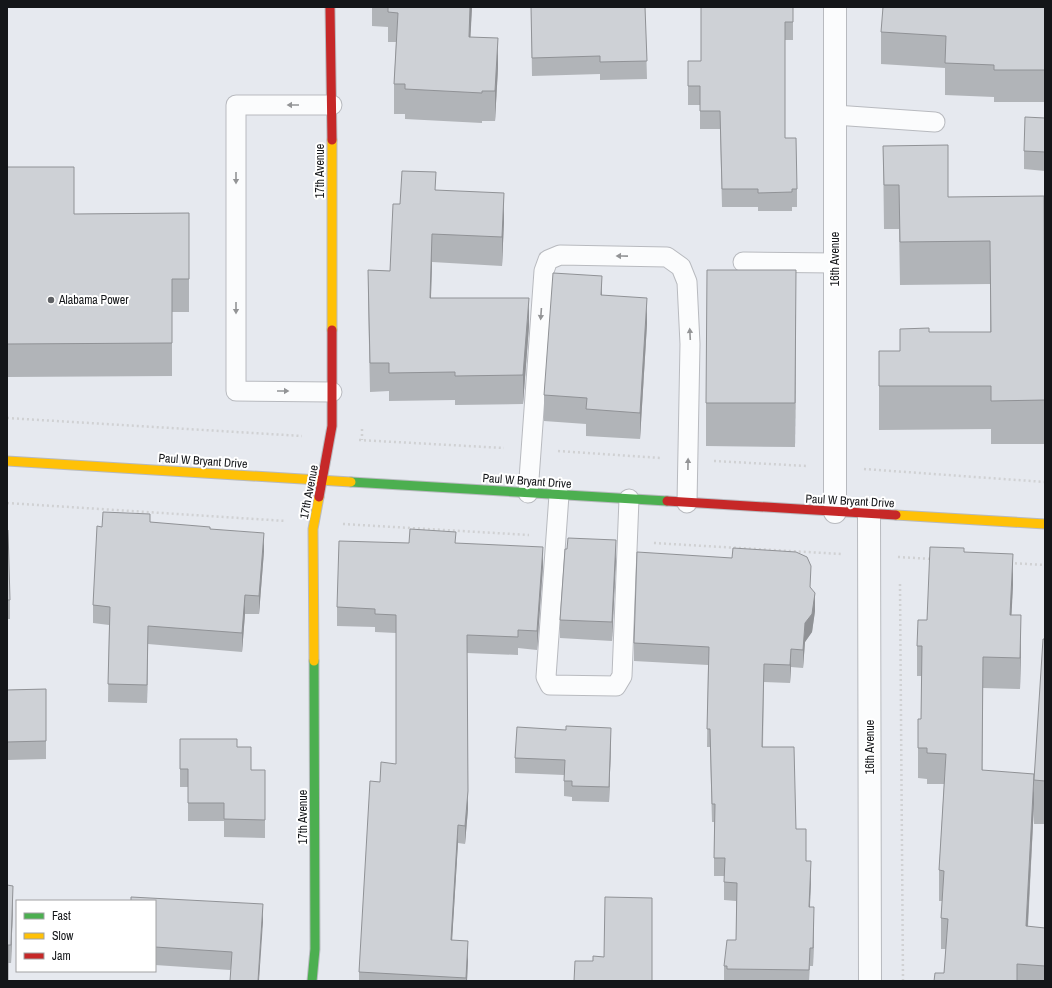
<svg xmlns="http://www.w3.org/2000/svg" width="1052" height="988" font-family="'Archivo Narrow',sans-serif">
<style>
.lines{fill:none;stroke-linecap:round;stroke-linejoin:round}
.lane-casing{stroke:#b8babf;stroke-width:21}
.street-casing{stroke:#b8babf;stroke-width:24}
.fast-casing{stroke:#b8babf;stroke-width:11}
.slow-casing{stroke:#b8babf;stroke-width:11}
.jam-casing{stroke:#b8babf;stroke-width:11}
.path{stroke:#d0d1d3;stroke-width:2.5;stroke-dasharray:2 3;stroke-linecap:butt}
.lane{stroke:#fbfcfd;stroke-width:19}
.street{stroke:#fbfcfd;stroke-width:22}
.fast{stroke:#4caf50;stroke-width:9}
.slow{stroke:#ffc107;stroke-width:9}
.jam{stroke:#c62828;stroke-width:9}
.wall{fill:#b1b4b8}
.shaded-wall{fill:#909296}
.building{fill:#ced1d6;stroke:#909296}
.oneway{fill:#939496}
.poi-dot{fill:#5e6064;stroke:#fff;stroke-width:1.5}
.labels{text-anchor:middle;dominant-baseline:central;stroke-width:4;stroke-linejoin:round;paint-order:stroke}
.street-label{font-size:12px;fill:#141619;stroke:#fff}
.poi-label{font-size:12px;fill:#141619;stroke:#fff;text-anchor:start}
</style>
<rect width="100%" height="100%" fill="#e6e9ef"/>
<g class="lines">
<!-- lane casing -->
<g class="lane-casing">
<g id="lane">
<polyline points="332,105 236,105 236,391 332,392"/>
<polyline points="835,115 935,122"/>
<polyline points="743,262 835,263"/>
<polyline points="528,493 544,271 548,260 560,255 667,257 681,267 687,282 690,344 687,503"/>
<polyline points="559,495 546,677 550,685 616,686 622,676 629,499"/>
</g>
</g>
<!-- street casing -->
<g class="street-casing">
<g id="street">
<polyline points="835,7 835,512"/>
<polyline points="869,514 870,981"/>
</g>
</g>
<!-- fast casing -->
<g class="fast-casing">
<g id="fast">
<polyline points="351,482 667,501"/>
<polyline points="312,981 315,949 314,661"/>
</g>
</g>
<!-- slow casing -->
<g class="slow-casing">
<g id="slow">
<polyline points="332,140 332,330"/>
<polyline points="7,461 351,482"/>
<polyline points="896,515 1045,524"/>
<polyline points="314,661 313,529 319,497"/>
</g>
</g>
<!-- jam casing -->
<g class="jam-casing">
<g id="jam">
<polyline points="330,7 332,140"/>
<polyline points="319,497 332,426 332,330"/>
<polyline points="667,501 896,515"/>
</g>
</g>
<!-- path -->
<g class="path">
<polyline points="7,418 302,436"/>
<polyline points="362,429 362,440"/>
<polyline points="359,440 504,448"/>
<polyline points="558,451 661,458"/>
<polyline points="714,461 807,466"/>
<polyline points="864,469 1045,482"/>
<polyline points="7,503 286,521"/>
<polyline points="343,524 529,535"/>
<polyline points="654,543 841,554"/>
<polyline points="898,557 933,559"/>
<polyline points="1010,563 1045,565"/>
<polyline points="900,584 903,981"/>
</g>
<!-- lane -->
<use href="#lane" class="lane"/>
<!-- street -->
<use href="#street" class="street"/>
<!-- fast -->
<use href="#fast" class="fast"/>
<!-- slow -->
<use href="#slow" class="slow"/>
<!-- jam -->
<use href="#jam" class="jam"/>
</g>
<!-- wall -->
<g class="wall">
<polygon points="372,7 472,7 470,37 498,68 495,121 482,121 482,123 405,119 405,114 394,114 394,84 396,42 388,42 388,27 372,26"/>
<polygon points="531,7 645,7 647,79 600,80 600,74 532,76"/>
<polygon points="793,7 793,40 785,40 785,138 797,189 797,207 792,207 792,211 758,211 758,207 722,207 720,129 700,129 700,105 688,105 688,61 701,61"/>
<polygon points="1045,7 1045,102 994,102 994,97 945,95 945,68 881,64 881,32"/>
<polygon points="1045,118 1045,171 1024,169 1024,151"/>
<polygon points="883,146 948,197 1045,263 1045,444 991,444 991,429 879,430 879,351 900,351 929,332 990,332 990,284 900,285 899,229 884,229"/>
<polygon points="7,167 74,214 189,213 189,312 172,312 172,376 7,377"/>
<polygon points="436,190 504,221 502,266 432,262 431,298 529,326 523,404 455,405 455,400 389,401 389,391 370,392 368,298 368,270 390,271 400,204"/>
<polygon points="602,296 647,324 640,439 586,436 586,424 544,421 544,395"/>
<polygon points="796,314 795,447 706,446 706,403"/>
<polygon points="150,522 210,529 264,551 259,614 245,614 242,652 148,644 147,703 108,702 109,625 93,623 93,605 102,527"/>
<polygon points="7,531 10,600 10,619 7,619"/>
<polygon points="409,543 456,543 543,566 537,650 518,648 518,655 467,653 468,809 465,844 458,843 452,940 468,959 467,981 359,981 359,972 380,782 396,764 396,633 375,632 375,627 337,626 337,607"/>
<polygon points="567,549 616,558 612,641 560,638 560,620"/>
<polygon points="964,552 1013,585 1011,615 1021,646 1020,689 983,688 982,770 1034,804 1028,927 1045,928 1045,981 934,981 944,973 946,949 941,949 941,918 942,901 939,901 939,870 944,784 927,784 927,779 918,778 918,748 921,719 922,676 917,676 917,646 927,620"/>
<polygon points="811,588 815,611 812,632 805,642 803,668 791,667 790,683 764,682 763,747 796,829 806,847 806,861 811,879 810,907 814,925 813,966 810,966 809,981 724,981 724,966 736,940 736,901 724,900 724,876 714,876 714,822 712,822 710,747 707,747 708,665 634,661 634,643"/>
<polygon points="1045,639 1045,824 1034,824 1034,780"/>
<polygon points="46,689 46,759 7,760 7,690"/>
<polygon points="180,739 237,747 251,770 265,770 265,838 224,837 224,821 188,821 188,787 180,787"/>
<polygon points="611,743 609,802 572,801 572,797 564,796 564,775 515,773 515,758"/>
<polygon points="7,885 13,904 11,963 8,963"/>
<polygon points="155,901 263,922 230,970 155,965"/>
</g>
<!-- shaded-wall -->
<g class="shaded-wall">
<polygon points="470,7 472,7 469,67 469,37"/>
<polygon points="498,38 498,68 495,121 495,91"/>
<polygon points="504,193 504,221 502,266 502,237"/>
<polygon points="432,234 432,262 430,326 430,298"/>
<polygon points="796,270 796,314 795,447 795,403"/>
<polygon points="602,276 602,302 601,295"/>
<polygon points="529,298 529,326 523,404 523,375"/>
<polygon points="647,298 647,324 640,439 640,413"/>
<polygon points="264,533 264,551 259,614 259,596"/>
<polygon points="616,540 616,558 612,641 612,622"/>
<polygon points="543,547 543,566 537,650 537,631"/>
<polygon points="1013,554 1013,585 1010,646 1010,615"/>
<polygon points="815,593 815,611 812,632 805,642 803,668 803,650 805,623"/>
<polygon points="245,595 245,614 242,652 242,633"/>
<polygon points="1021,615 1021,646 1020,689 1020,658"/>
<polygon points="148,626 148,644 147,703 147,685"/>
<polygon points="791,649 791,667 790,683 790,665"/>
<polygon points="983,657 983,688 982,801 982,770"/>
<polygon points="611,728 611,743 609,802 609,787"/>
<polygon points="1034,774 1034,804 1026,957 1026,926"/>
<polygon points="468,791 468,809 465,844 465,826"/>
<polygon points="458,825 458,843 451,958 451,940"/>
<polygon points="811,861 811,879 809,925 809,907"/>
<polygon points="13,886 13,904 11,963 11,945"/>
<polygon points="263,904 263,922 259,981 258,981"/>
<polygon points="814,907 814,925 813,966 813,948"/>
<polygon points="468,941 468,959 467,981 466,981"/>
</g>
<!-- building -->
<g class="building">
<polygon points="388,7 470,7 469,37 498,38 495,91 482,91 482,93 405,89 405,84 394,84 398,13 388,12"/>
<polygon points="531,7 645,7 647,61 600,62 600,56 532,58"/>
<polygon points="701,7 793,7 793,22 785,22 785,138 796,138 797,189 792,189 792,192 758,193 758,189 722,189 720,111 700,111 700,86 688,86 688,61 701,61"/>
<polygon points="883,7 1045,7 1045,70 994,70 994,65 945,63 946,36 881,32"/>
<polygon points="1025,117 1045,118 1045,152 1024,151"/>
<polygon points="948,145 948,197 1044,196 1045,400 991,401 991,386 879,386 879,351 900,351 900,329 929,328 929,332 991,332 990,241 900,242 899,185 884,185 883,146"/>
<polygon points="7,167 74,167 74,214 189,213 189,279 172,279 172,343 7,344"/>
<polygon points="402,171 436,172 435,190 504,193 502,237 432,234 430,298 529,298 523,375 455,376 455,372 389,373 389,363 370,363 368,270 390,271 393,204 400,204"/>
<polygon points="707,270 796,270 795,403 706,403"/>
<polygon points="553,273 602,276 601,295 647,298 640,413 586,409 587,398 544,395"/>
<polygon points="103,512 150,514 150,522 210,527 210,529 264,533 259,596 245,595 242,633 148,626 147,685 108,684 110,607 93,605 97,526 102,527"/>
<polygon points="410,529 456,532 455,543 543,547 537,631 518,630 518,637 467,635 468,791 465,826 458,825 451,940 468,941 466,978 359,972 370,781 380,782 381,762 396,764 396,615 375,614 375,609 337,607 339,541 409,543"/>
<polygon points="8,530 10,600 7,600 7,531"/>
<polygon points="568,538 616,540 612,622 560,620 565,549 567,549"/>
<polygon points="930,547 964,548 964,552 1013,554 1010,615 1021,615 1020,658 983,657 982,770 1034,774 1026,926 1045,928 1045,966 1017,964 1017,981 934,981 935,973 944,973 948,919 941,918 944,871 939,870 946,754 927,753 927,748 918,748 918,719 921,719 922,646 917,646 918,620 927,620"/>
<polygon points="733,548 796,552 807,557 811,566 810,587 815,593 812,614 805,623 803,650 791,649 790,665 764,664 762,747 794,747 796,829 806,829 806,861 811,861 809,907 814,907 813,948 810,948 809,970 727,969 727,966 724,966 727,940 736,940 737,883 724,882 725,858 714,858 715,804 712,804 710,729 707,729 709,647 634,643 637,552 732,558"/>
<polygon points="1043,639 1045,639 1045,781 1034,780"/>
<polygon points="46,689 46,741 7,742 7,690"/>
<polygon points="566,726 611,728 609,787 572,786 572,781 564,781 565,760 515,758 517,727 566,730"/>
<polygon points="180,739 237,739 237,747 251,747 251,770 265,770 265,820 224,819 224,803 188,803 188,769 180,769"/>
<polygon points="7,885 13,886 11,945 8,945 8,981 7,981"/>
<polygon points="131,897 263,904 258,981 230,981 232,952 155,947 155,901 131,901"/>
<polygon points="605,897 652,898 652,981 574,981 575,961 593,961 593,956 604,957"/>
</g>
<!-- one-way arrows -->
<defs><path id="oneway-solid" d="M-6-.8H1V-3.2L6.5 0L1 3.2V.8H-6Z"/></defs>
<g class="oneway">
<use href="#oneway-solid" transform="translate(293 105) rotate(180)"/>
<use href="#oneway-solid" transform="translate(236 178) rotate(90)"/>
<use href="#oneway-solid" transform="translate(622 256) rotate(-179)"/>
<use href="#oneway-solid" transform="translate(236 308) rotate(90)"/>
<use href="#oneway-solid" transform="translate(541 314) rotate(94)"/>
<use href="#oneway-solid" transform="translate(690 334) rotate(-93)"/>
<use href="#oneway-solid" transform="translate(283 391)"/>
<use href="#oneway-solid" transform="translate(688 464) rotate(-89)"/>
</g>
<!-- markers -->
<circle class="poi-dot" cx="51" cy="300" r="4"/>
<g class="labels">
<!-- street labels -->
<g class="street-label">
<text transform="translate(320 171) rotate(-90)">17th Avenue</text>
<text transform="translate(835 259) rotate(-90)">16th Avenue</text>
<text transform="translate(203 461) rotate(4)">Paul W Bryant Drive</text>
<text transform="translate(527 481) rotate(4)">Paul W Bryant Drive</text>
<text transform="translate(309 492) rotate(-79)">17th Avenue</text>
<text transform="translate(850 501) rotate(3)">Paul W Bryant Drive</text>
<text transform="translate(870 747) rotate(-90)">16th Avenue</text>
<text transform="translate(303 817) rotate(-90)">17th Avenue</text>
</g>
<!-- poi labels -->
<g class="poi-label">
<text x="59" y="300">Alabama Power</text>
</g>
</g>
<!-- border -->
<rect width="1052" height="988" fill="none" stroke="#141619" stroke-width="16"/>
<!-- legend -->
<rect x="16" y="900" width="140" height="72" fill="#ffffff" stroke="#a1a2a3"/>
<rect x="24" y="913" width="20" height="6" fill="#4caf50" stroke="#a1a2a3"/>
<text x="52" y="920" font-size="12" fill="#141619">Fast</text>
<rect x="24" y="933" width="20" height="6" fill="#ffc107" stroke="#a1a2a3"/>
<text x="52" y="940" font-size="12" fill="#141619">Slow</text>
<rect x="24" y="953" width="20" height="6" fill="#c62828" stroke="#a1a2a3"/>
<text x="52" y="960" font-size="12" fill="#141619">Jam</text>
</svg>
